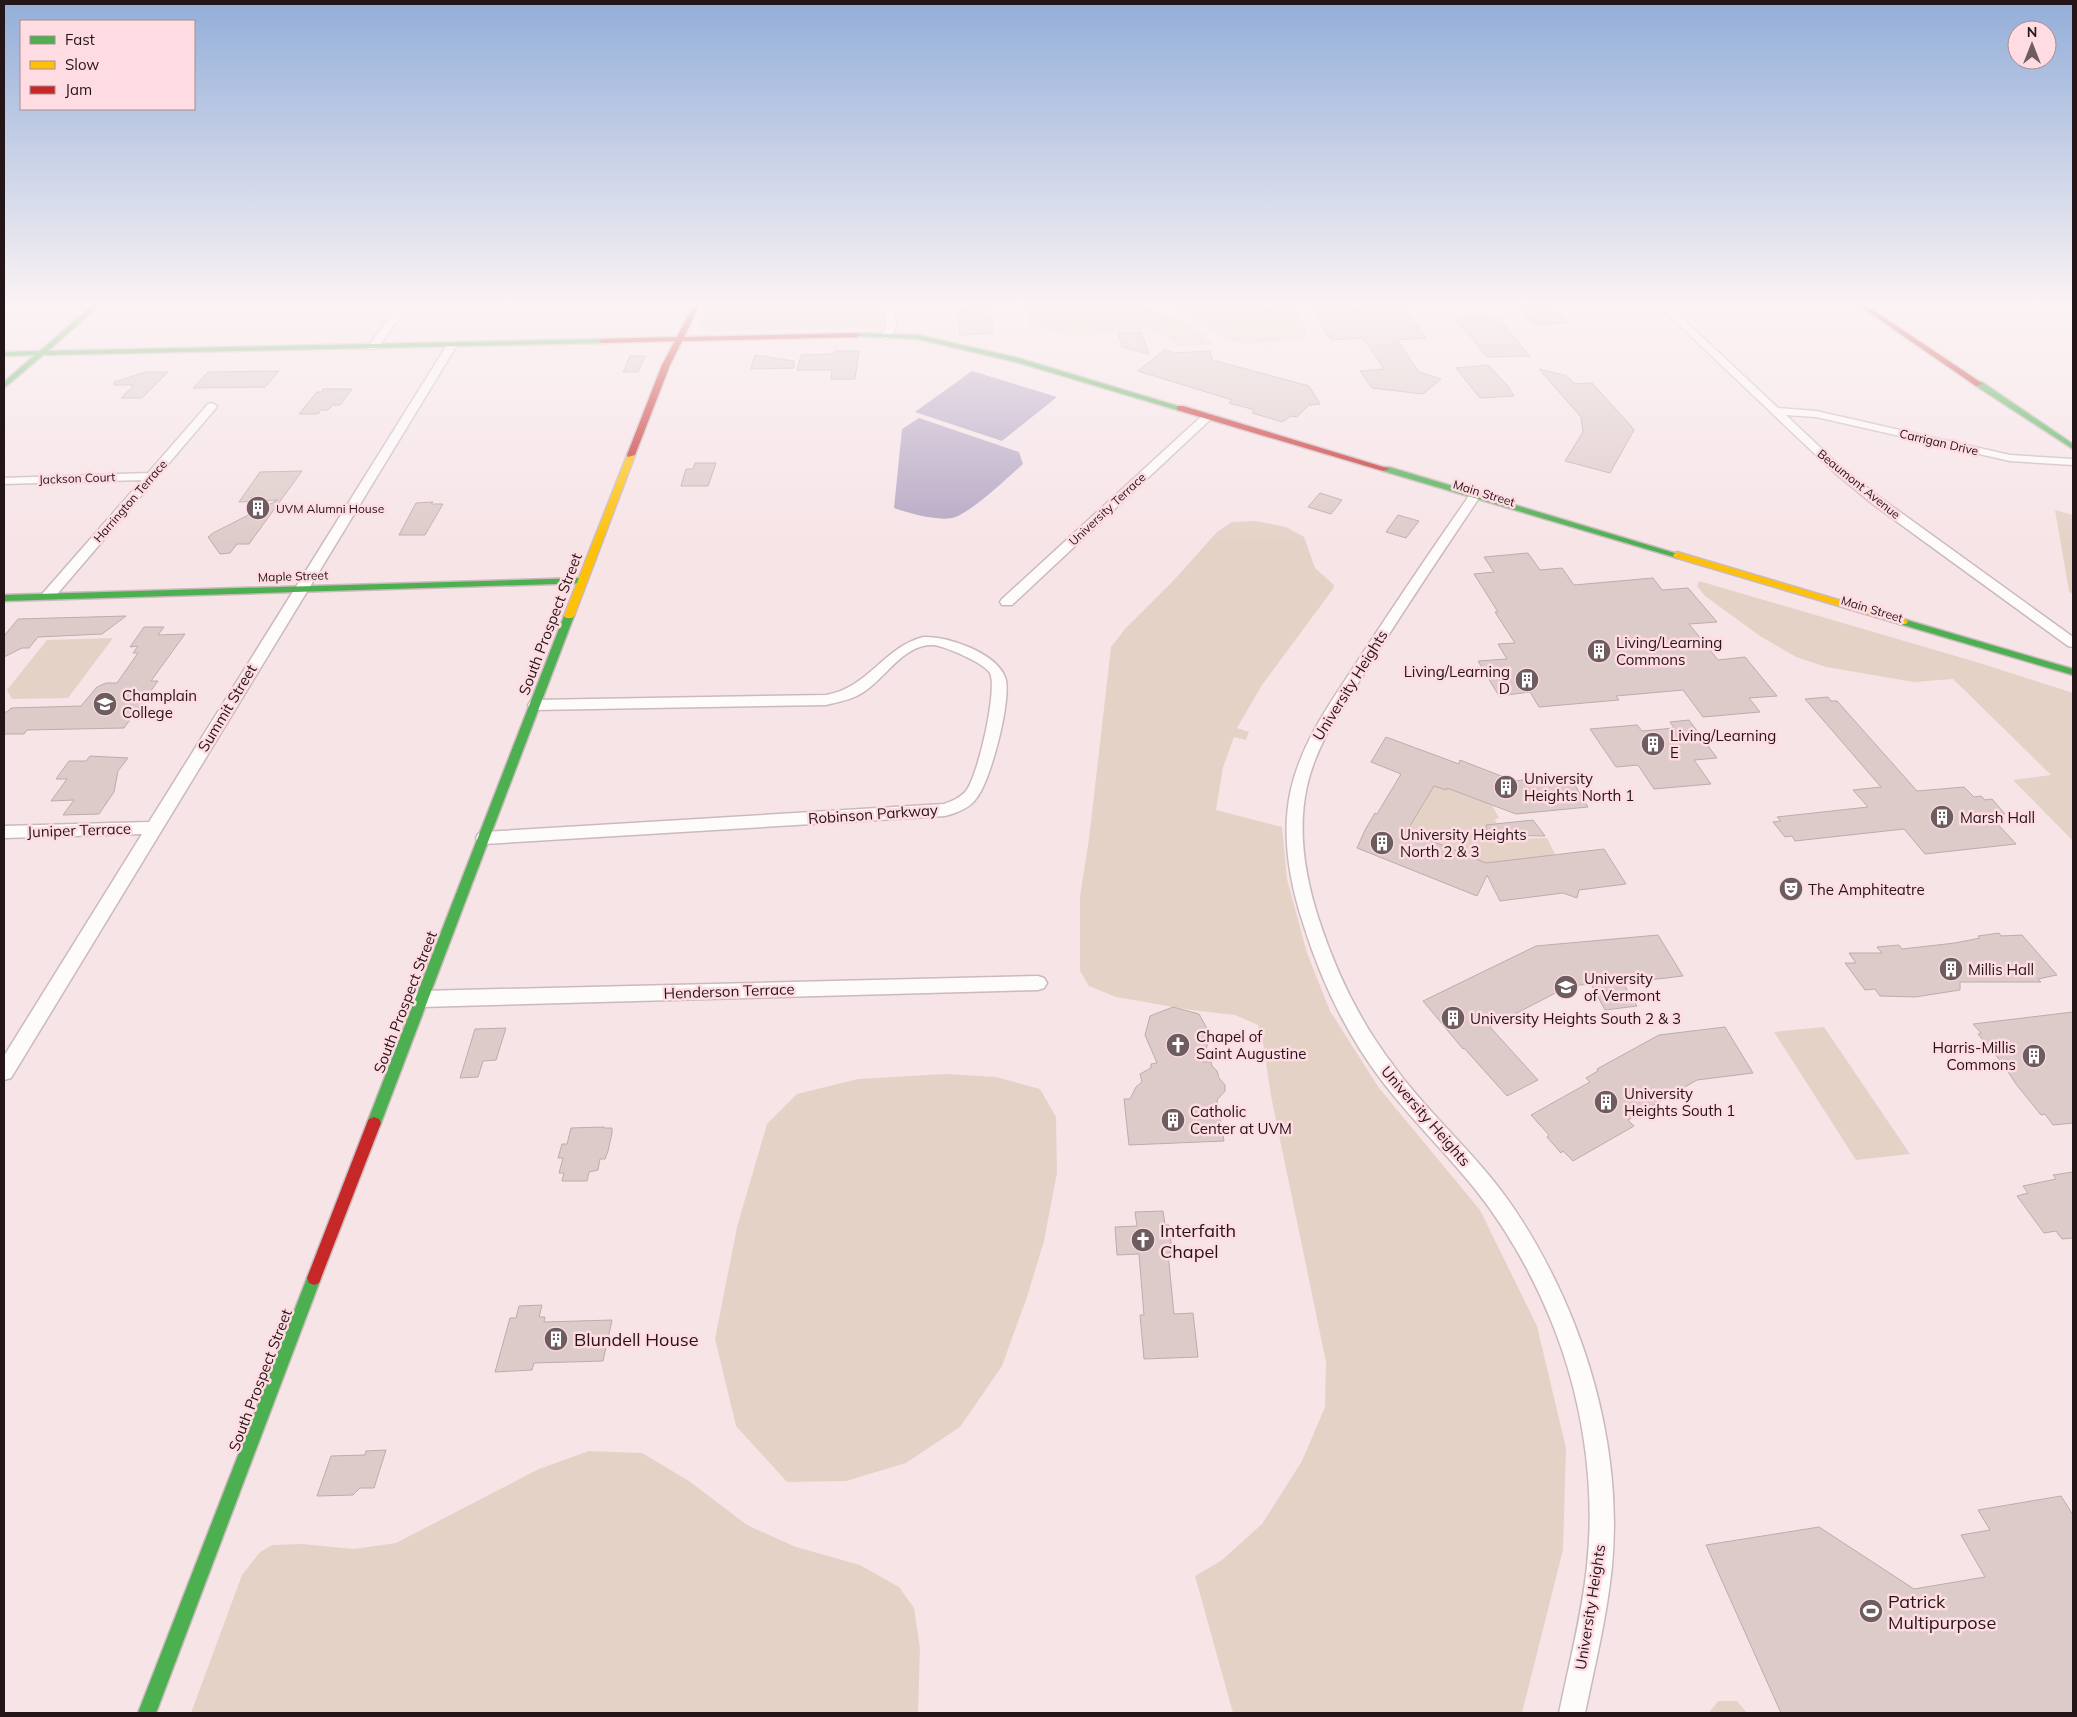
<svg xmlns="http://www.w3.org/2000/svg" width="2077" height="1717" font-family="Mulish,sans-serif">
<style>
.green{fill:#e5d2c7}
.water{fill:#b4a6c3}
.building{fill:#ddcbc9;stroke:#bcacac}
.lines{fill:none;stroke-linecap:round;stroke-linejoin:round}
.street-casing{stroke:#cababd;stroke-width:3}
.fast-casing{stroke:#cababd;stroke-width:3}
.slow-casing{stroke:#cababd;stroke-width:3}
.jam-casing{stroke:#cababd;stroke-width:3}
.street{fill:#fefbfb;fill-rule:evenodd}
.fast{fill:#4caf50;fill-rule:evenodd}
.slow{fill:#ffc107;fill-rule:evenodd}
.jam{fill:#c62828;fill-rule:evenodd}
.labels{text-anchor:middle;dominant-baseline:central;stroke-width:5;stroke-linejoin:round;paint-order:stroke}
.far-street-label{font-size:12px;fill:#231518;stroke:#ffdce2}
.far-poi-label{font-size:12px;fill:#231518;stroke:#ffdce2;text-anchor:start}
.street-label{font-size:15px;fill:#231518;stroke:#ffdce2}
.poi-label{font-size:15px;fill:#231518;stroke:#ffdce2;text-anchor:start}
.near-poi-label{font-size:18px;fill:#231518;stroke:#ffdce2;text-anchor:start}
</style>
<rect width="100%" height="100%" fill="#f7e4e7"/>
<!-- green -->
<g class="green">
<polygon points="708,304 884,304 886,325 878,328 710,331 701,327 701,318"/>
<polygon points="1025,304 1138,304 1183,321 1197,329 1212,344 1179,346 1151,329 1076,336 1029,325 1030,316"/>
<path d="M 1159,304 L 1291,304 L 1307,330 L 1306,339 L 1242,344 C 1237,340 1230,341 1225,338 C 1203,325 1182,313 1159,304 Z"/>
<polygon points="2055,510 2073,515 2073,595 2069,591"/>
<polygon points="1256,521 1286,527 1304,537 1315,568 1334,585 1333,589 1262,685 1237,728 1249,732 1246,740 1234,737 1223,767 1216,810 1282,827 1287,879 1307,953 1330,1011 1379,1088 1480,1210 1537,1326 1566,1448 1563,1550 1522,1713 1233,1713 1195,1576 1222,1560 1262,1524 1302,1461 1325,1407 1326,1362 1271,1096 1262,1036 1258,1025 1235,1015 1191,1010 1116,997 1089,986 1080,971 1080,896 1089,839 1111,647 1125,629 1173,581 1217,532 1232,522"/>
<polygon points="1699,581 1983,664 2073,693 2073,841 2013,780 2051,775 1953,679 1914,682 1826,667 1796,657 1760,636 1705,596 1697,586"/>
<polygon points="113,638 68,698 12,699 7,690 47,640"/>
<polygon points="1432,785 1446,790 1447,788 1492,805 1499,818 1495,819 1502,839 1547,838 1555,854 1545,857 1481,864 1402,839 1427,799 1426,798"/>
<polygon points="1824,1027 1910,1154 1856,1160 1774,1032"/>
<polygon points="945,1074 996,1077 1040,1089 1056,1117 1057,1173 1044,1241 1027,1297 1002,1366 960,1427 906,1463 846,1481 787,1482 736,1426 715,1339 737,1227 767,1124 797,1094 858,1079"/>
<polygon points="589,1451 642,1453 689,1481 747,1525 796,1547 860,1565 899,1587 914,1608 920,1648 918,1713 191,1713 242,1575 260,1552 272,1545 302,1544 354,1549 396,1543 539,1469"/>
<polygon points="1718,1701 1737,1701 1747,1713 1709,1713"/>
</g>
<!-- water -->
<g class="water">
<polygon points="972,371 1057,397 1002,441 915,412"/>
<path d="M 919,418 L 1019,452 L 1023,464 C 1007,478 970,514 952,518 C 936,521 909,513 894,508 L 902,429 Z"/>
</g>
<!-- building -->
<g class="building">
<polygon points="1309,304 1345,304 1348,309 1402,306 1426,338 1397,340 1419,372 1441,379 1423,394 1372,388 1360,371 1384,369 1363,338 1331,340"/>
<polygon points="1515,304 1550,304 1569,323 1534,325"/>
<polygon points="988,307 994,333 960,335 956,309"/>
<polygon points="1481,316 1499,319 1530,356 1487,357 1455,318"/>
<polygon points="1141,332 1149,354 1122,347 1118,333"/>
<polygon points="1164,350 1175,353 1210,351 1212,360 1309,386 1320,404 1309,405 1297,417 1291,416 1282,422 1252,413 1255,410 1229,403 1232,400 1138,371"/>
<polygon points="835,351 859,351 855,379 831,379 832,370 797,370 801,355 834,354"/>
<polygon points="755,355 794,361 794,368 751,369"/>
<polygon points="630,356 645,356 638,372 623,372"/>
<polygon points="1488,365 1507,385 1514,396 1480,398 1456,368"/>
<polygon points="1539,369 1567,376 1575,384 1592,383 1631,426 1634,430 1610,473 1565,461 1583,432 1581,417"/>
<polygon points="279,371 265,387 193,388 208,372"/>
<polygon points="146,372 168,372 142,398 121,398 134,385 114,385 114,382"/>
<polygon points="323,389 352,389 340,405 333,405 328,410 321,410 318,414 299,414 317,392 322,392"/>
<polygon points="695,463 716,463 708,486 681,486 686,469 693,469"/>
<polygon points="302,471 249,544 237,544 230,553 220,554 208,537 213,533 278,500 239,502 260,472"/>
<polygon points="1320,493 1342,500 1331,514 1308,507"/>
<polygon points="433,502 431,504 443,504 425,535 399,535 416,503"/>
<polygon points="1398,515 1419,521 1406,538 1386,532"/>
<polygon points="1528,553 1540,570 1562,568 1574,585 1653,578 1662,590 1688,588 1717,622 1689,624 1718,660 1745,657 1777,696 1749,698 1760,712 1703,717 1683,690 1616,696 1619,700 1539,707 1530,692 1499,696 1478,661 1507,659 1498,644 1515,643 1495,612 1498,612 1474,574 1494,572 1484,557"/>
<polygon points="126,616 102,634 38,637 29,648 22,648 4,657 4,636 18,619"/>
<polygon points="144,627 164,627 158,635 185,634 151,681 158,681 124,728 27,730 24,734 4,734 4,712 7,712 11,708 81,706 97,687 106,683 117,683 138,653 133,653 138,646 130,647"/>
<polygon points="1828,697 1831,701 1837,701 1917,791 1964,787 1974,797 1981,796 1985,800 1992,799 2005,814 1999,815 2003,819 1994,820 2016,844 1925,854 1904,829 1795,841 1792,836 1785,837 1773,822 1781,821 1777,817 1868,807 1853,790 1881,787 1805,699"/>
<polygon points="1689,720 1717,758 1694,760 1711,784 1654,789 1638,765 1616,767 1590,729 1637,725 1642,731 1674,728 1670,722"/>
<polygon points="1386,737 1459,764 1460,760 1514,781 1569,775 1588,807 1516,814 1447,788 1446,790 1434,786 1407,831 1486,863 1604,849 1626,884 1579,890 1577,898 1563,893 1500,901 1487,875 1477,896 1357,848 1365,830 1375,813 1377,814 1401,774 1371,762"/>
<polygon points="90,756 128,758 118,771 114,792 99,814 63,815 74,800 51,801 67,779 56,779 69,761 86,761"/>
<polygon points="1533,820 1545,836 1487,835 1486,825"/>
<polygon points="1999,933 2001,936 2022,935 2057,975 2038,979 2041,982 1960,982 1960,990 1915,997 1880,996 1875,989 1865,990 1845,963 1856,963 1849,953 1882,953 1877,947 1899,945 1902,949 1955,943 1980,938 1978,936"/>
<polygon points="1658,935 1683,976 1623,983 1637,1006 1605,1010 1591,984 1569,986 1490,1027 1538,1080 1507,1096 1464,1048 1463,1049 1423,1001 1536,946"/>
<polygon points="1173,1007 1199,1014 1210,1034 1203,1062 1211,1062 1212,1066 1217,1071 1219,1078 1225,1085 1225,1091 1217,1100 1224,1141 1129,1145 1124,1099 1130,1099 1136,1087 1142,1082 1140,1074 1151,1068 1151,1064 1157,1063 1145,1035 1150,1016"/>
<polygon points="2073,1012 2073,1123 2053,1125 2045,1114 2041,1115 2016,1084 2003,1064 1978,1034 1981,1033 1973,1024"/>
<polygon points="1725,1027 1753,1073 1697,1080 1628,1120 1634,1126 1573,1161 1563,1151 1561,1153 1547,1137 1549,1135 1531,1115 1590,1082 1586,1078 1598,1071 1597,1069 1659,1035"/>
<polygon points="506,1028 496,1060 483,1061 478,1077 460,1078 475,1029"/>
<polygon points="604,1127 604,1128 612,1128 612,1133 608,1151 605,1159 600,1159 598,1170 589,1172 587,1181 562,1181 564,1173 559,1173 563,1158 558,1158 562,1144 567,1144 571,1128"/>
<polygon points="2073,1172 2073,1238 2062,1239 2056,1231 2044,1233 2017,1196 2028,1193 2023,1186 2056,1179 2053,1175"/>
<polygon points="1163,1211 1165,1225 1169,1225 1172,1252 1168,1253 1174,1314 1193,1313 1198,1357 1144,1359 1140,1315 1144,1315 1139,1254 1117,1255 1115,1227 1137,1226 1135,1212"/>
<polygon points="542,1305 539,1317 545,1317 544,1322 612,1320 603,1361 534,1363 532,1370 495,1372 510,1318 516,1318 519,1306"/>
<polygon points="386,1450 374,1488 360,1488 353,1495 317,1496 331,1456 365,1455 366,1451"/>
<polygon points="2061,1496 2073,1515 2073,1713 1781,1713 1706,1545 1819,1527 1914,1589 1985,1577 1961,1535 1990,1530 1978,1510"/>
</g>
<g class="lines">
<!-- street casing -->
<g class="street-casing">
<g id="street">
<polygon points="399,304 409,304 377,349 369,349 368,347"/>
<polygon points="884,304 894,304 896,327 889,338 886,339 881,336 886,327"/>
<polygon points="1657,304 1667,304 1778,408 1816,411 2010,455 2073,459 2073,465 2010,461 1816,417 1786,415 1843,469 1882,499 2073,637 2073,647 2068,646 1874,505 1835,473"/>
<polygon points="2073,304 2073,309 2003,311 1998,308 2003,305"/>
<polygon points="452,342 457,345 11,1078 4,1080 4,1056 142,834 4,838 4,826 149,822 447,345"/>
<polygon points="212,403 217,406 216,408 53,599 43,599 41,596 43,593 142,480 4,484 4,478 148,473 208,404"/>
<polygon points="1208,413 1213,416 1212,418 1012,605 1002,605 1000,602 1002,599 1204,414"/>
<path d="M 1475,491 L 1481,495 C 1443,552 1405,608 1369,666 C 1344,706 1318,739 1307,786 C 1297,831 1305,877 1319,920 C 1336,972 1360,1022 1393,1065 C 1421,1104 1456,1136 1487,1173 C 1515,1206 1537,1243 1556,1282 C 1598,1369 1621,1469 1612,1566 C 1607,1616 1595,1665 1585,1713 L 1559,1713 C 1569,1664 1582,1615 1587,1566 C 1596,1483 1582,1395 1550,1318 C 1531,1272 1506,1228 1475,1189 C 1445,1152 1411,1119 1382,1081 C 1346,1034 1320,978 1303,923 C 1289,880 1281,833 1291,789 C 1303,739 1330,704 1357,662 C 1394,605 1432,549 1471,493 Z"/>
<path d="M 923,637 C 947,636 995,652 1005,677 C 1013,696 990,785 975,800 C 968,809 956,813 945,816 L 484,844 L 478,842 L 476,838 L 478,834 L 484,832 L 944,804 C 952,801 960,798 966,791 C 978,776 998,689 990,673 C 984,663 945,646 933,645 C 904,644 886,677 865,691 C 854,699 839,702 826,705 L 535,710 L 530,708 L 528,705 L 530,702 L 535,700 L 826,695 C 868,688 883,648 923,637 Z"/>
<polygon points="1038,976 1044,978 1047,983 1044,988 1038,990 421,1007 415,1004 412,999 415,994 421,991"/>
</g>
</g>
<!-- fast casing -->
<g class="fast-casing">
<g id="fast">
<polygon points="94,304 101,304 48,351 602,339 605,341 602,343 43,355 4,388 4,382 35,355 4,356 4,352 40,351"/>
<polygon points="857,333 918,335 1018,358 1184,408 1177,410 1016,362 918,339 855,336 854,335"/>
<polygon points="1976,382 1982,382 2073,444 2073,449 1976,386"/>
<polygon points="1383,467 1389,467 1681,555 1677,558 1674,557 1383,471"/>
<polygon points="583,578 586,579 586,583 4,601 4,595"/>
<polygon points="569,613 574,616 381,1123 379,1127 374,1129 369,1127 367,1123 564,616"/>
<polygon points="1903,619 2073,669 2073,675 1900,624 1900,620"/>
<polygon points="314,1271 319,1273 321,1278 156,1713 138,1713 307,1278 309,1273"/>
</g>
</g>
<!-- slow casing -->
<g class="slow-casing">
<g id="slow">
<polygon points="628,453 635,455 574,616 572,618 566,618 564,616"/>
<polygon points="1677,552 1906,620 1908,622 1906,624 1900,624 1674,557 1673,555"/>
</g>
</g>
<!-- jam casing -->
<g class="jam-casing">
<g id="jam">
<polygon points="694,304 700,304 684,337 857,333 860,335 857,337 682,341 670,365 635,455 628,457 627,455 662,365 675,341 602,343 599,341 602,339 677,337"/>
<polygon points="1857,304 1864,304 1983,384 1976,386"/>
<polygon points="1177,406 1183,406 1390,469 1383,471 1177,410"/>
<polygon points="374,1117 379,1119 381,1123 321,1278 319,1283 314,1285 309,1283 307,1278 367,1123 369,1119"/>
</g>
</g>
<!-- street -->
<use href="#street" class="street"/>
<!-- fast -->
<use href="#fast" class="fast"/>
<!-- slow -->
<use href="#slow" class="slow"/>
<!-- jam -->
<use href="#jam" class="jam"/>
</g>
<!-- sky -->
<linearGradient id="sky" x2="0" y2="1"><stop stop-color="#93aed9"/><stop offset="0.56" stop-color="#fbf3f4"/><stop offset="1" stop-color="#fbf3f4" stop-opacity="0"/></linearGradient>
<rect width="2077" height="544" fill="url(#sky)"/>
<!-- icons -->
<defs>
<g id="building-disc" transform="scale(1.25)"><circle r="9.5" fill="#6d5d60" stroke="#ffdce2"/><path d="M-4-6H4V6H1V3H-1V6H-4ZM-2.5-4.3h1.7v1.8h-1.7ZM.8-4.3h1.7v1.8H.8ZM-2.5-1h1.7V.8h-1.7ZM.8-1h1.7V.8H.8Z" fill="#fff"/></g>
<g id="university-disc" transform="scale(1.25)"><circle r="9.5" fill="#6d5d60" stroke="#ffdce2"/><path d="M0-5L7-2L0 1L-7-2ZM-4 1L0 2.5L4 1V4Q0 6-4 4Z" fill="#fff"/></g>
<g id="theatre-disc" transform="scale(1.25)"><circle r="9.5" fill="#6d5d60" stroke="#ffdce2"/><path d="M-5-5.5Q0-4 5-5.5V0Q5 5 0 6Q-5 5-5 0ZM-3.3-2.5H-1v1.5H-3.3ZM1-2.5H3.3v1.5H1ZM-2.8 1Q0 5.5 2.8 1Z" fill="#fff"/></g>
<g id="church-disc" transform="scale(1.25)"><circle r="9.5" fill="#6d5d60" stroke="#ffdce2"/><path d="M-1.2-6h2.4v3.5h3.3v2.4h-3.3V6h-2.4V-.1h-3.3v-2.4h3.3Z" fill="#fff"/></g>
<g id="stadium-disc" transform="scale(1.25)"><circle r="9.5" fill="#6d5d60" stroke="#ffdce2"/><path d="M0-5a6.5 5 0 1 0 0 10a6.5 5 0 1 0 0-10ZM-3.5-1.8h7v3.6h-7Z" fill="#fff"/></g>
</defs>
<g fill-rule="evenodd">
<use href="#building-disc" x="258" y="508"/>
<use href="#building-disc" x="1599" y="651"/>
<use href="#building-disc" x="1527" y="680"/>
<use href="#university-disc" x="105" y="704"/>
<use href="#building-disc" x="1653" y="744"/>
<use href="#building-disc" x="1506" y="787"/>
<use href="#building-disc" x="1942" y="817"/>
<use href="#building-disc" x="1382" y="843"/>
<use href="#theatre-disc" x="1791" y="889"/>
<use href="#building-disc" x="1951" y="969"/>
<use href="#university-disc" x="1566" y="987"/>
<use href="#building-disc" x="1453" y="1018"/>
<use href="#church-disc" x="1178" y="1045"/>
<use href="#building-disc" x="2034" y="1056"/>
<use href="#building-disc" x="1606" y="1102"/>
<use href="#building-disc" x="1173" y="1120"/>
<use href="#church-disc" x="1143" y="1240"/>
<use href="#building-disc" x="556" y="1339"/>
<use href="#stadium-disc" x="1871" y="1611"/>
</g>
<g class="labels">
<!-- far-street labels -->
<g class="far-street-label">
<text transform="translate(1939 442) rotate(13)">Carrigan Drive</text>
<text transform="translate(77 478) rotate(-2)">Jackson Court</text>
<text transform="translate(1859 484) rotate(39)">Beaumont Avenue</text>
<text transform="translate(1484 493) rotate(17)">Main Street</text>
<text transform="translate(130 501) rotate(-49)">Harrington Terrace</text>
<text transform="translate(1107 509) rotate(-43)">University Terrace</text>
<text transform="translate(293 576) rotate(-2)">Maple Street</text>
<text transform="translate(1872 609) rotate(17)">Main Street</text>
</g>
<!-- far-poi labels -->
<g class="far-poi-label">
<text x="276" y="508">UVM Alumni House</text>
</g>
<!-- street labels -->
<g class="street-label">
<text transform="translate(550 624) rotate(-69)">South Prospect Street</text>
<text transform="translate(1350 685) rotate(-58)">University Heights</text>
<text transform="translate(227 708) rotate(-59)">Summit Street</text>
<text transform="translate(873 814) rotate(-4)">Robinson Parkway</text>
<text transform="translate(79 830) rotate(-2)">Juniper Terrace</text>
<text transform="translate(729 991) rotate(-2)">Henderson Terrace</text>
<text transform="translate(405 1002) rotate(-69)">South Prospect Street</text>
<text transform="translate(1426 1116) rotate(49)">University Heights</text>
<text transform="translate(260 1380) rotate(-69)">South Prospect Street</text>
<text transform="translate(1590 1607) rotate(-81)">University Heights</text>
</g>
<!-- poi labels -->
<g class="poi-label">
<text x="1616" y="642">Living/Learning<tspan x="1616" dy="17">Commons</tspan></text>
<text x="1510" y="671" text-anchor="end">Living/Learning<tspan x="1510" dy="17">D</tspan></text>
<text x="122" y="695">Champlain<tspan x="122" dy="17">College</tspan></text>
<text x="1670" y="735">Living/Learning<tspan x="1670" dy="17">E</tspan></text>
<text x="1524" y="778">University<tspan x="1524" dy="17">Heights North 1</tspan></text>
<text x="1960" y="817">Marsh Hall</text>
<text x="1400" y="834">University Heights<tspan x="1400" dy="17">North 2 &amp; 3</tspan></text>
<text x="1808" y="889">The Amphiteatre</text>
<text x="1968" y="969">Millis Hall</text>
<text x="1584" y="978">University<tspan x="1584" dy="17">of Vermont</tspan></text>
<text x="1470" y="1018">University Heights South 2 &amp; 3</text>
<text x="1196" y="1036">Chapel of<tspan x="1196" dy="17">Saint Augustine</tspan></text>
<text x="2016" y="1047" text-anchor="end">Harris-Millis<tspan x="2016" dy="17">Commons</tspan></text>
<text x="1624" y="1093">University<tspan x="1624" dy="17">Heights South 1</tspan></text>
<text x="1190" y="1111">Catholic<tspan x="1190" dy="17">Center at UVM</tspan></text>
</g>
<!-- near-poi labels -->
<g class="near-poi-label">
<text x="1160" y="1230">Interfaith<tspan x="1160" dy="21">Chapel</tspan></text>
<text x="574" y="1339">Blundell House</text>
<text x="1888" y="1601">Patrick<tspan x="1888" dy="21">Multipurpose</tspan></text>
</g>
</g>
<!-- border -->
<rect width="2077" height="1717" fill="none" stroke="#231518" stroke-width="10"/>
<!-- legend -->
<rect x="20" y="20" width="175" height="90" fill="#ffdce2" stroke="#a78c91"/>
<rect x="30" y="36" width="25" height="8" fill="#4caf50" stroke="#a78c91"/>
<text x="65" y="45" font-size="15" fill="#231518">Fast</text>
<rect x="30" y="61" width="25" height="8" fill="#ffc107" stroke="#a78c91"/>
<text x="65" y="70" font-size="15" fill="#231518">Slow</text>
<rect x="30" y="86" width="25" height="8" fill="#c62828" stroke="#a78c91"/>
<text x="65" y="95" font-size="15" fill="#231518">Jam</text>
<!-- north arrow -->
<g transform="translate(2032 45)"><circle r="24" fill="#ffdce2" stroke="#a78c91"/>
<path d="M0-4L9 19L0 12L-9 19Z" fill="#6d5d60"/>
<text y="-8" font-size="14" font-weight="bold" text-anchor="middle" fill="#231518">N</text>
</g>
</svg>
